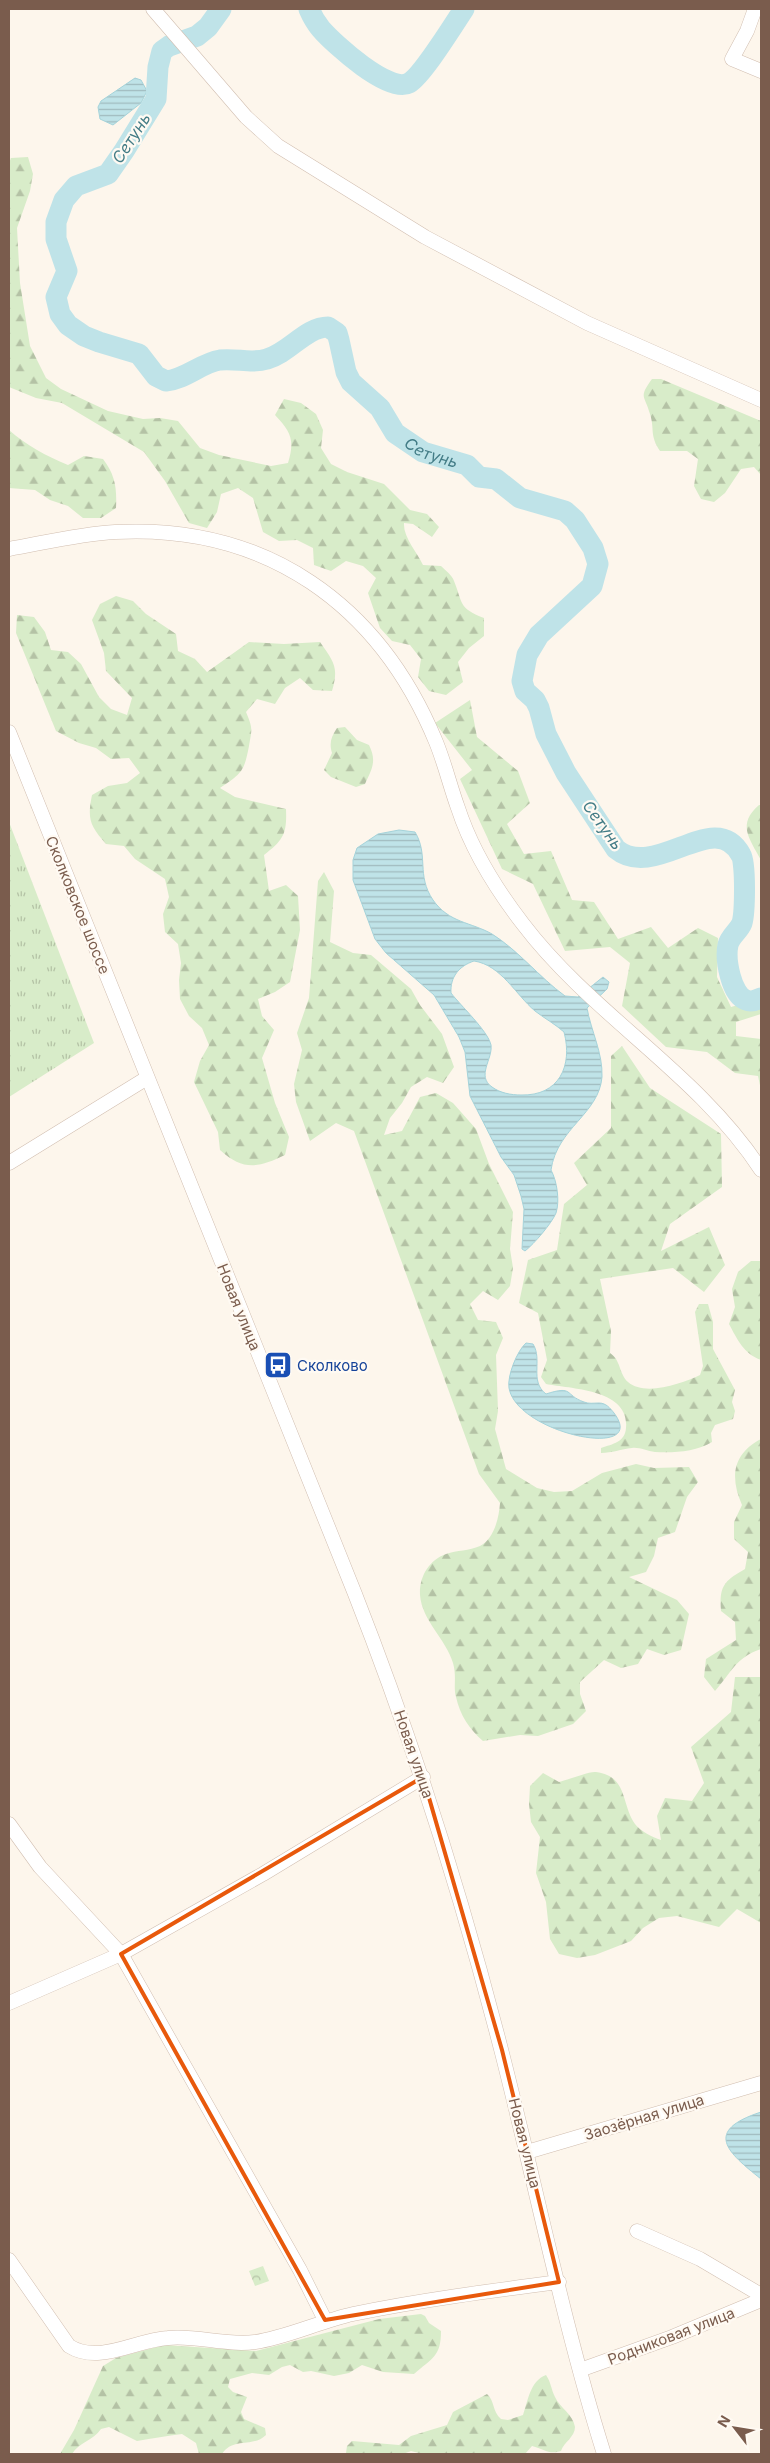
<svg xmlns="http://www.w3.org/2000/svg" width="770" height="2463" font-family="Inter,sans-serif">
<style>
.grass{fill:url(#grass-tufts)}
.forest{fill:url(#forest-firs)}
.park{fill:url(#park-crowns)}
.water{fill:url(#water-rules);stroke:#a5d3da;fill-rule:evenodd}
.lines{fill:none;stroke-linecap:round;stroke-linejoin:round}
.river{stroke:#bfe3e8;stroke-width:21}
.minor-casing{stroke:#d1beb0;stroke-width:15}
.minor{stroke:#fff;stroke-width:14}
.marked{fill:none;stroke:#e8590c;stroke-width:4;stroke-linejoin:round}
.labels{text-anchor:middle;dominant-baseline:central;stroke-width:4.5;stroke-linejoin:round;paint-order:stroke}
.street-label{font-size:15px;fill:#7a5c4d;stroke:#fffaf3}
.transit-label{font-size:15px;fill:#164399;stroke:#fffaf3;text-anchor:start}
.water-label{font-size:16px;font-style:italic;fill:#437c86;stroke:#fffaf3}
</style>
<defs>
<pattern id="grass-tufts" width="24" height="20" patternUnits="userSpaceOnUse" patternTransform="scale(1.25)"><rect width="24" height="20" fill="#d8ecc9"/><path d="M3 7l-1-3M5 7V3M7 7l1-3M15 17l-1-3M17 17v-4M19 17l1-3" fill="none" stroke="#b4c2a5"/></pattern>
<pattern id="forest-firs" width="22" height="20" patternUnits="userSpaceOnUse" patternTransform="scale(1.25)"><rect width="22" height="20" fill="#d8ecc9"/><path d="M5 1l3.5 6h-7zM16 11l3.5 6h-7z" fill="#b4c2a5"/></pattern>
<pattern id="park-crowns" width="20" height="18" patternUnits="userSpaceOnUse" patternTransform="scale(1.25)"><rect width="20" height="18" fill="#d8ecc9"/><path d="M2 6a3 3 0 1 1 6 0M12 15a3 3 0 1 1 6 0" fill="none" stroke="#b4c2a5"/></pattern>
<pattern id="water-rules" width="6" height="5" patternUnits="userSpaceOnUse" patternTransform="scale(1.25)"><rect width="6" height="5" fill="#bfe3e8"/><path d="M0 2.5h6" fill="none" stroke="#a0bbbe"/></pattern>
</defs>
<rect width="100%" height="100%" fill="#fdf6ec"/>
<!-- grass -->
<polygon class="grass" points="9,822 94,1043 9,1097"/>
<!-- forest -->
<g class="forest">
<path d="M 28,157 L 33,174 L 30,191 L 17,228 L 20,283 L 30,346 L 46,378 L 61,389 L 108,411 L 143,419 L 160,418 L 178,421 L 200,448 L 219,455 L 271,466 L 288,463 C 295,440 291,432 275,415 L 284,399 L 301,403 L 316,414 L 323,430 L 321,448 L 331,464 L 347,472 L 384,484 L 410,510 L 427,514 L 439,527 L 432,537 L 413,524 L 404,523 C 403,537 417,552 423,565 L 441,566 C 445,570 452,575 454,581 C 463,603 458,608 484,618 L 484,636 L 469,648 L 458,662 L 463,682 L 446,695 L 429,691 L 418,677 L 421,659 L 410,645 L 392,641 L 380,628 L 368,593 L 376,578 L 363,566 L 346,561 L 331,571 L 314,565 L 313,548 L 297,540 L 279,541 L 263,532 L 253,498 L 238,488 L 221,494 L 217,512 L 207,528 L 189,523 L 165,481 L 144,452 L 62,403 L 36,398 L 9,387 L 9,163 L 11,158 Z"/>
<path d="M 652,379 L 661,379 L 761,421 L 761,475 L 754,467 L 741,469 L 725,493 L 714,502 L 701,499 L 694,486 L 698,459 L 687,451 L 660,451 C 649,434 655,430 650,414 C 645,395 638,398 652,379 Z"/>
<path d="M 9,430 C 26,445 46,456 68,465 L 84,456 L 103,459 C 115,475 117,487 116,508 L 101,518 L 83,518 L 68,506 L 50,500 L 35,490 L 9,488 Z"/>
<path d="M 116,596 L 133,601 L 146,614 L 176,634 L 178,651 L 195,659 L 207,672 L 249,642 L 284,644 L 320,642 C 334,662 339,667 332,691 L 313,690 L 300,678 L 285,688 L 275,704 L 257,699 L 246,712 C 253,729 252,728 249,746 C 244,772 242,773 220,788 L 235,797 L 286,809 C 287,833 284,840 264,855 L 269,891 L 286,885 L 298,896 L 300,930 L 290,982 L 275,992 L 258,999 L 262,1016 L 274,1030 L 262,1058 L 275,1103 L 289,1137 L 285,1155 C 258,1168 243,1171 220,1150 L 218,1132 L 194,1082 L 200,1061 L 209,1045 L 202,1028 L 189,1016 L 180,999 L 179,980 L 181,963 L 178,944 L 165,932 L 163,914 L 169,897 L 165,879 L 135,859 L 124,846 L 106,844 C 90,826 87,819 92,795 L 108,786 L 127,783 L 140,773 L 129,758 L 111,759 L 96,748 L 79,743 L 56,731 L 16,633 L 17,615 L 34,617 L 45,632 L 51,650 L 68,652 L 81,664 L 99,697 L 111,709 L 127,715 L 132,698 L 106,671 L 104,653 L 92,620 L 100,604 Z"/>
<polygon points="470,700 477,737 518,771 530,803 507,824 524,854 551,851 572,900 594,902 618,939 651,927 668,948 698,928 718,938 717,977 731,1007 761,998 761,1014 736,1022 736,1036 761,1039 761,1090 758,1076 735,1073 707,1052 666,1047 622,1006 630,963 610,947 565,951 533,884 502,869 460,779 472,770 435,723"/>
<path d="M 345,727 L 357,740 L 369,745 C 377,761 372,769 365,784 L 356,787 L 331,777 L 324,770 L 332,753 C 329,743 331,737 337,728 Z"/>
<path d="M 759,805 L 761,805 L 761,860 C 749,838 737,824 759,805 Z"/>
<path d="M 324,872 L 334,891 L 330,942 L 353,953 L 371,955 L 411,989 L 420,1005 L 442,1034 L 454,1067 L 443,1083 L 427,1077 L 411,1087 L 402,1103 L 390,1118 L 384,1135 L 402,1131 L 420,1097 L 436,1093 L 453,1103 L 476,1129 L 489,1164 L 513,1212 L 510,1249 L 513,1268 L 510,1286 L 498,1300 L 483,1291 L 470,1304 L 478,1320 L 496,1322 L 503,1338 L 496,1355 L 498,1411 L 495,1429 L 506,1469 L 537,1488 L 554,1492 L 572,1491 L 602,1473 L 636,1464 L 654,1468 L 689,1467 L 698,1482 L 687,1497 L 675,1532 L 658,1538 L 654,1556 L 646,1572 L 629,1577 L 677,1600 L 689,1614 L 681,1650 L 664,1655 L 647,1649 L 638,1664 L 621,1668 L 604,1660 L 580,1682 L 580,1694 L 586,1711 L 573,1724 L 538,1736 L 520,1735 L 483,1741 C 469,1729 460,1715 456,1697 C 453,1687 457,1677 453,1663 C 446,1639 422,1621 420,1595 C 419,1577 429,1560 446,1554 C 457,1550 469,1551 480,1546 C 494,1539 499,1518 500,1503 L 479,1474 L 354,1131 L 336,1123 L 310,1141 L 296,1102 L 294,1084 L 302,1050 L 297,1033 L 309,998 L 318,881 Z"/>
<path d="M 622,1046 L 650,1088 L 721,1134 L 722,1187 L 670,1224 L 661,1251 L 709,1227 L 725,1265 L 704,1292 L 673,1268 L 600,1279 L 611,1331 L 610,1353 C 621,1360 619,1374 628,1382 C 645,1397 683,1383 700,1375 L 703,1366 L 695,1312 L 699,1304 L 708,1304 L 713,1322 L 713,1349 L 735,1390 L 732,1402 L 735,1411 L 733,1419 L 715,1425 L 711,1433 L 712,1442 C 696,1452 673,1453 655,1452 C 647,1451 639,1447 632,1448 C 621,1449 612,1453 601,1453 L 601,1448 C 613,1444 625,1442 626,1428 C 630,1389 571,1389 546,1384 L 541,1377 L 547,1360 L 538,1313 L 519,1303 L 528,1260 L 557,1250 L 564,1204 L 587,1185 L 574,1163 L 611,1128 L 611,1056 Z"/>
<path d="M 751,1261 L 761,1261 L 761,1360 C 744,1354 737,1339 729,1324 L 735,1307 L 732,1289 L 738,1272 Z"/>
<path d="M 761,1439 L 761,1649 C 735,1658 732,1672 715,1691 L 704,1677 L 706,1659 L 736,1640 L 735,1622 L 721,1611 C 719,1586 724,1581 745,1569 L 748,1552 L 734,1539 L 734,1522 L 742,1505 C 730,1478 732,1454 761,1439 Z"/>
<path d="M 735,1677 L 761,1677 L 761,1923 L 737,1909 L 719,1927 L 677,1916 L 659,1918 L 643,1928 L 631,1941 L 595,1955 L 577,1958 L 559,1954 L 550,1939 L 546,1902 L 536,1873 L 540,1837 L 531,1822 L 529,1804 L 530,1786 L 543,1773 L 559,1782 C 568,1780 589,1771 596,1772 C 628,1776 621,1804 635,1824 C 640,1831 652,1837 661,1840 L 657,1816 L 665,1798 L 692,1801 L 704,1783 L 691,1747 L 731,1712 Z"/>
<path d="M 421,2314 L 425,2316 L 429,2323 L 441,2331 C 441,2357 432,2358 414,2374 L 383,2372 L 362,2365 L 349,2373 L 334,2376 L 311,2371 L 303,2372 L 290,2365 L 282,2367 L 269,2375 L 252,2373 L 230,2379 L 228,2387 L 233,2392 L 247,2397 L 241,2412 L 244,2419 L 265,2428 L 266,2435 C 253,2448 233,2437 222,2454 L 199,2454 L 196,2443 L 182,2434 C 167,2436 153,2438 137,2441 L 109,2427 L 101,2429 C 93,2441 79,2442 72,2454 L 60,2454 L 74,2430 L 103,2366 L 116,2358 L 164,2345 L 256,2351 L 379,2319 Z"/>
<path d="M 546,2375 C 551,2382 551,2389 555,2397 C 560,2408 573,2414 575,2427 C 575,2437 564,2442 561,2451 C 549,2455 544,2449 532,2446 L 525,2454 L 423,2454 L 411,2451 L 403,2454 L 346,2453 L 347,2446 L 352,2441 L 399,2445 L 411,2436 L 447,2425 L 453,2412 L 487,2394 C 495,2401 492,2411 501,2419 L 508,2420 L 523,2415 C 528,2401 530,2381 546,2375 Z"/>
</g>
<!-- park -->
<polygon class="park" points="263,2266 269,2281 255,2286 249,2271"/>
<!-- water -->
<g class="water">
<polygon points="456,9 472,9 464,21"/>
<polygon points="135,78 141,80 147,91 141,103 113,125 100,119 98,107 101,101"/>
<path d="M 399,830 L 415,832 C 429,855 416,875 433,900 C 449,923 471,922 492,934 C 519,951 539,977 565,996 L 578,997 L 603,977 L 609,982 L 607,989 L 587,1008 C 591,1031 603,1053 602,1077 C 599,1114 557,1128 551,1170 C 557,1181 560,1201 556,1213 C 552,1223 534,1244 525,1251 L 522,1249 L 524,1209 L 521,1196 L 514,1175 L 501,1157 L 470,1096 L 465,1052 L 459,1037 L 434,995 L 386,953 L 375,939 L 353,880 L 353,860 L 357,848 L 378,834 ZM 474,961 C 501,965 516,995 535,1011 C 544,1018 555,1024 564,1032 C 573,1066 559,1096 521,1095 C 511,1095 500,1093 492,1087 C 476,1076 493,1059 491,1045 C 488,1031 460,1005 451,993 C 450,977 459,966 474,961 Z"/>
<path d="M 526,1343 L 533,1344 C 543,1360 529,1381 546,1394 C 574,1385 564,1395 584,1402 C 589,1404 593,1403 599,1403 C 606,1403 610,1408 614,1413 C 650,1461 517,1434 509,1388 C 507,1376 517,1351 526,1343 Z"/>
<path d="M 761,2112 L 761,2179 C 727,2152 703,2131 761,2112 Z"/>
</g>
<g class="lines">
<!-- river -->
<g class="river">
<path id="s1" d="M 221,9 L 208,27 L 197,36 L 169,46 L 162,51 L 158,67 L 156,99 L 124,151 L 108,174 L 76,186 L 64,200 L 56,222 L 56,239 L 67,271 L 56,297 L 60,314 L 68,325 L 84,336 L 99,342 L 139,354 L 156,376 L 166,381 C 186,379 201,363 220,360 C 236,358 252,364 267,359 C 289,353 306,327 328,327 L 337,333 L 339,340 L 346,372 L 351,382 L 380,408 L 395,433 L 423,452 L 467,465 L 479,477 L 496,479 L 520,498 L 565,511 L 575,520 L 593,548 L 598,564 L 592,586 L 539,635 L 527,655 L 522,681 L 525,691 L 535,700 L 539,708 L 546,734 L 566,773 L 616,849 C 656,882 715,806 741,855 C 746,863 745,913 742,923 C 739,931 730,936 728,945 C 725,959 731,995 746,1000 C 751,1002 757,1000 761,998"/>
<path d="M 309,9 C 312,16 316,23 321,29 C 334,44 389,94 409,83 C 422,76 454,24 464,9"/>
</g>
<!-- minor casing -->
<g class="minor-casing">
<g id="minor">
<polyline points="153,9 246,117 278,146 425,237 587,323 761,400"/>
<polyline points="755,9 747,31 732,59 761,71"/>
<path d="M 9,549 C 43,543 80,534 115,532 C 266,524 379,604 436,742 C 445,764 450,786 458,808 C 472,851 496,889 523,924 C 593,1016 698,1073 761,1170"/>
<path d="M 9,732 L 355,1594 C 414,1744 462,1897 502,2053 C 536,2186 563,2323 604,2454"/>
<polyline points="9,1163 147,1078"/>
<polyline points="9,1824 40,1867 121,1954 300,2270 325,2320"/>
<polyline points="9,2003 121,1954 263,1874 423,1777"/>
<polyline points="527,2152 761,2083"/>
<polyline points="637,2231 700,2259 761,2295"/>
<path d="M 9,2260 L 69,2346 C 99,2365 135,2340 168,2338 C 197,2335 226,2346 255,2342 C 285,2338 321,2321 353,2314 C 421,2300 490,2291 559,2282"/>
<polyline points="580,2370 672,2337 761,2300"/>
</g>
</g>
<!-- minor -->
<use href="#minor" class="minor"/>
</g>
<!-- marked area -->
<path class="marked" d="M 423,1777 L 502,2050 L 559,2282 L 325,2320 L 121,1954 Z"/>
<!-- icons -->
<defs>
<g id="bus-square" transform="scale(1.4375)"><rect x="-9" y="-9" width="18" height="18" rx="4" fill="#1a4fb4" stroke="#fffaf3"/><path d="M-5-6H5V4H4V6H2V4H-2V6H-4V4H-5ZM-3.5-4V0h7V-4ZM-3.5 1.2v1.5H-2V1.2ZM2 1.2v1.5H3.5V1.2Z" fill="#fff"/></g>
</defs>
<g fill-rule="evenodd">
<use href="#bus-square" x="278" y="1365"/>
</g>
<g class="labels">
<!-- street labels -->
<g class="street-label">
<text transform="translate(78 905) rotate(68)">Сколковское шоссе</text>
<text transform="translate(239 1307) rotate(68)">Новая улица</text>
<text transform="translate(414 1754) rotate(71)">Новая улица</text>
<text transform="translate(644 2117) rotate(-17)">Заозёрная улица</text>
<text transform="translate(525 2143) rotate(76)">Новая улица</text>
<text transform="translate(671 2336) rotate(-21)">Родниковая улица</text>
</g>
<!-- transit labels -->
<g class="transit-label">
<text x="297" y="1365">Сколково</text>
</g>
<!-- water labels -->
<g class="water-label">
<text transform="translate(131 138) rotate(-57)">Сетунь</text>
<text stroke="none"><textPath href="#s1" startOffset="862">Сетунь</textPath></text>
<text transform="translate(603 825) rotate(54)">Сетунь</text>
</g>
</g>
<!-- border -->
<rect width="770" height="2463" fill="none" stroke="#7a5c4d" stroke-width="20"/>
<!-- north arrow -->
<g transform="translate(735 2428) rotate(301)" stroke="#fffaf3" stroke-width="4" paint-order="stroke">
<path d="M0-4L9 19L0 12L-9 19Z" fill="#7a5c4d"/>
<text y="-8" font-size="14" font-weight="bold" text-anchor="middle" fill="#7a5c4d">N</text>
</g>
</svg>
